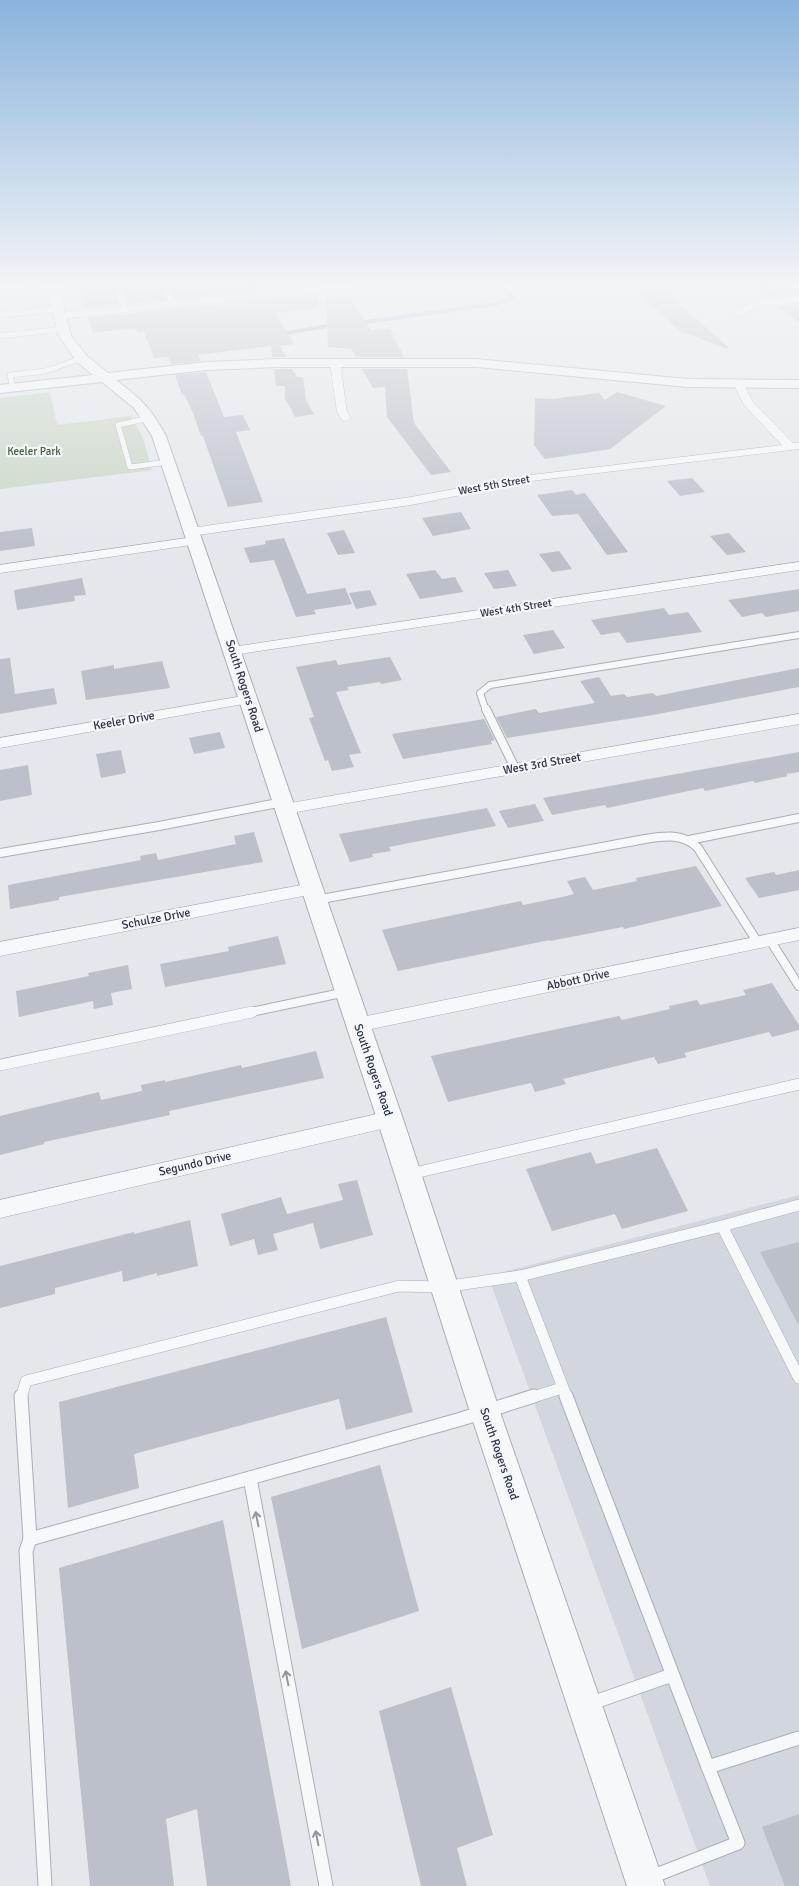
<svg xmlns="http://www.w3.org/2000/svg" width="799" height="1886" font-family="Signika,sans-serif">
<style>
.built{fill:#d2d6de}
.green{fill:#c9d6c5}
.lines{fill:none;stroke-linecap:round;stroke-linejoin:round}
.stream{stroke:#9fb4cc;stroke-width:4}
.building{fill:#bbc0ca}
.service-far4-casing{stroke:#a9aeb7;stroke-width:6}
.service-far3-casing{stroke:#a9aeb7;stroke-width:8}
.service-far2-casing{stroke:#a9aeb7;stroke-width:10}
.service-far1-casing{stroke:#a9aeb7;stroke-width:12}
.service-casing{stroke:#a9aeb7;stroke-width:15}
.minor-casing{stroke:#a9aeb7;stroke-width:1}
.tertiary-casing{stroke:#a9aeb7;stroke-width:2}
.service-far4{stroke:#f7f8fa;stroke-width:5}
.service-far3{stroke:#f7f8fa;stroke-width:6}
.service-far2{stroke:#f7f8fa;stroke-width:8}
.service-far1{stroke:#f7f8fa;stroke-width:11}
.service{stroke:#f7f8fa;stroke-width:13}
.minor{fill:#f7f8fa;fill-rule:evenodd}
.tertiary{fill:#f7f8fa;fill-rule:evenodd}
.oneway{stroke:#9196a0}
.labels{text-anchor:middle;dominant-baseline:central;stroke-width:4.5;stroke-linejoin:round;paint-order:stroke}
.far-park-label{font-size:11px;fill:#3f6138;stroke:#f4f6f9}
.far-street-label{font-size:11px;fill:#2b3445;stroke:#f4f6f9}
.street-label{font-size:12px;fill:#2b3445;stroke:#f4f6f9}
</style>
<rect width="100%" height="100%" fill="#e4e7ec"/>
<!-- built -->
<polygon class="built" points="799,1195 799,1886 710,1886 488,1276"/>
<!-- green -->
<polygon class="green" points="50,392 57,425 131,416 143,438 152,470 0,489 0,398"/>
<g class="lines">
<!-- stream -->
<g class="stream">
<polyline points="358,323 495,304 513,298 501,285"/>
<polyline points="280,334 335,325"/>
</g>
</g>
<!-- building -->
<g class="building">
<polygon points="82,285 162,285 166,300 128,304 123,288 118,286 115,291 119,305 85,308 82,296 85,295"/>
<polygon points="171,285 314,285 175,299"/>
<polygon points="750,285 790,285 799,292 799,294 766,297"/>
<polygon points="662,289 728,347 727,349 680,331 638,292"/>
<polygon points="317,294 318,308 276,313 294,344 280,346 286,357 272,357 271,346 198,355 201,361 171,364 168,357 154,358 144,332 137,332 136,328 93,333 88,318"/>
<polygon points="349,296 371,330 390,329 404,357 356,357 351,349 328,347 326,299"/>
<polygon points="799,304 799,323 777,306"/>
<polygon points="274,369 292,369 297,377 303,377 306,400 314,414 295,417 285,398 285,386 276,386"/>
<polygon points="362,369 407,369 414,423 451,472 431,475 387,417 385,387 373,388"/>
<polygon points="206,372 224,417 243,415 250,430 236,432 263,502 228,507 203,436 201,436 193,413 184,394 182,395 175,375"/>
<polygon points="617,392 666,406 610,449 545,459 534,445 535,398 551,399 599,393 605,400"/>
<polygon points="692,478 705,492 680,496 667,481"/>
<polygon points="572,490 576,495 585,493 628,552 607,555 578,514 552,516 537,495"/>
<polygon points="461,512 471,529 433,536 422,518"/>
<polygon points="32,528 35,546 0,551 0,532"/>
<polygon points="344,530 355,553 338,555 327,533"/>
<polygon points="729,533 746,552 727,555 710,536"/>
<polygon points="284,538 307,594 345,588 352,604 314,610 316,614 296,617 274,560 250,563 244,548 266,544 265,541"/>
<polygon points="559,551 572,569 552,572 539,554"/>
<polygon points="435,570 442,579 455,577 463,592 420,599 406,574"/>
<polygon points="508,570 517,586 494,589 484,573"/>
<polygon points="82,578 86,595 74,596 75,601 17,610 14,590"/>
<polygon points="799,589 799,611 766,617 762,613 742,617 728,600"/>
<polygon points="370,590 377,605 356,609 349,593"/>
<polygon points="664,608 669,615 688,612 702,632 627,643 619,632 601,635 591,620"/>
<polygon points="553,630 565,648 534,654 523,635"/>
<polygon points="390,657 402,680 381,684 380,682 347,687 349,690 336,692 361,753 349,755 354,767 332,771 328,760 325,761 309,718 314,717 296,667 336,660 338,665"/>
<polygon points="10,658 15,694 54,688 57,704 0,714 0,659"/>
<polygon points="162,661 170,688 86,700 81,671 114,665 114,669"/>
<polygon points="799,668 799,687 653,715 507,738 496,717 536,709 539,713 595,703 580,681 599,677 611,696 624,694 627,697 653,693 656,696"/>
<polygon points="484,719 495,740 491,741 492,744 403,759 392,734"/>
<polygon points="220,732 225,748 194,754 189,738"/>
<polygon points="121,750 126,773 101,778 96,754"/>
<polygon points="799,752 799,772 786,774 788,776 755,783 753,781 705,791 703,788 607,808 605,805 552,815 543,798"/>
<polygon points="28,765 32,795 0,801 0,770"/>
<polygon points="535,804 544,821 508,828 499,811"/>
<polygon points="487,808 496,826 389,847 391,851 372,854 373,857 350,862 339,834"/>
<polygon points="254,832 263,862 59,897 59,900 10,909 8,885 141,860 140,856 156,853 158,860 236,844 234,836"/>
<polygon points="696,866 722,906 624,929 623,927 550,941 550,940 398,971 382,930 521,901 523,905 567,896 574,894 567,881 585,877 593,890 637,881 636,878"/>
<polygon points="799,870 799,890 759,898 745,878 774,872 776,875"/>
<polygon points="278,936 286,964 165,987 160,964 229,951 228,947"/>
<polygon points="128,965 132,989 111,993 113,1005 94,1009 93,1001 19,1017 16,991 89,976 88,973"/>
<polygon points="772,983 799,1025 799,1030 772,1037 769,1032 684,1053 687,1057 658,1064 654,1057 563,1079 566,1084 535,1092 531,1083 448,1102 431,1056 619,1016 622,1020 670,1009 669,1006 697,1000 700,1005 746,995 743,990"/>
<polygon points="316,1051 324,1078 169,1111 170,1115 44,1142 44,1144 0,1155 0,1116 99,1092 101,1100 142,1091 141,1085 165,1080 165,1082 241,1065 242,1068"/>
<polygon points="657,1148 688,1211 622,1229 615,1214 552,1231 526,1169 591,1152 596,1164"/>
<polygon points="357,1180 373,1235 320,1249 313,1223 273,1234 278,1250 258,1255 254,1239 230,1246 221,1214 281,1197 287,1214 343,1200 338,1184"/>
<polygon points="190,1220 198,1266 157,1276 157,1273 123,1282 122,1271 55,1288 55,1294 0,1308 0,1266 134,1232 134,1234"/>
<polygon points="799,1242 799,1326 760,1252"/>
<polygon points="386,1317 413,1412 346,1430 339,1399 134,1454 139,1488 68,1508 59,1402"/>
<polygon points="380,1465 419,1611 302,1649 271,1497"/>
<polygon points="223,1520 291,1886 207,1886 197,1809 166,1819 174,1886 90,1886 59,1568"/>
<polygon points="451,1687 493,1835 457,1848 467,1886 421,1886 379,1711"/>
<polygon points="799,1814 799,1886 785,1886 762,1827"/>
</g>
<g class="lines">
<!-- service-far4 casing -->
<g class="service-far4-casing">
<g id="service-far4">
<polyline points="166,285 172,304"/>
<polyline points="5,286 21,285"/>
<polyline points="119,290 125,309"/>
<polyline points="0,296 53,291"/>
<polyline points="0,315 58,309"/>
<polyline points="0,336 63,329"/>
<polyline points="13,388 10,375 46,371 82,358"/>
<polyline points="149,418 118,425 130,467 168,462"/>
</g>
</g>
<!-- service-far3 casing -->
<g class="service-far3-casing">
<polyline id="service-far3" points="486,711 480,693 490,685 799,635"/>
</g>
<!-- service-far2 casing -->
<g class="service-far2-casing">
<g id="service-far2">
<polyline points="486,709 515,768"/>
<polyline points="689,840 799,818"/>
<polyline points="0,853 159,826 283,802"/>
<path d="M 316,900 L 645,839 C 665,836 683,833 698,848 L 758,943"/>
<polyline points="770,940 799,986"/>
<polyline points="246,1013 346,992"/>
</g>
</g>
<!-- service-far1 casing -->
<g class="service-far1-casing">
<g id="service-far1">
<polyline points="0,1065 252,1012"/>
<polyline points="410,1174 799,1084"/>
<polyline points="722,1226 799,1205"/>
<polyline points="520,1276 567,1398"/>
<polyline points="21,1398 26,1381 399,1286 443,1287 520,1276 722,1226 799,1378"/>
<polyline points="530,1398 562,1388"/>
</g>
</g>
<!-- service casing -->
<g class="service-casing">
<g id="service">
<polyline points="21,1396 30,1539"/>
<polyline points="566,1396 708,1767 799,1738"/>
<polyline points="250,1478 326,1886"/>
<polyline points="589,1704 672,1675"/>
<polyline points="651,1877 738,1843 708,1767"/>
<polyline points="45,1886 26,1551 30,1539 458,1420 534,1396"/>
</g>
</g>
<!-- minor casing -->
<g class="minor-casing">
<g id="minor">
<polygon points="330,285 358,285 354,288 60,319 55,316 60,313"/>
<path d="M 799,296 L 799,302 L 761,306 L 737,317 L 732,314 C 748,298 778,298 799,296 Z"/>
<polygon points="335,360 340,363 347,412 351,418 346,421 342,420 337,412 330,363"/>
<polygon points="739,382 744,385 753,402 793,443 799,443 799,449 531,481 411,505 191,536 185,532 191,528 411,497 531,475 782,445 744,405 734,385"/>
<polygon points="194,537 200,541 198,544 0,573 0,565"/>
<polygon points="799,562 799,570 233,655 226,651 233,647"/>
<polygon points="249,695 254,696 256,699 254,702 0,748 0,738"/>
<polygon points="799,714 799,724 285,814 279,813 277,809 279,805 285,804"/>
<polygon points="312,883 318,885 320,889 318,893 0,956 0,942"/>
<polygon points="799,928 799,940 357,1032 350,1030 348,1025 350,1020 357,1018"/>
<polygon points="390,1111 397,1113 400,1119 397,1125 390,1127 0,1218 0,1200"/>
</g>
</g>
<!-- tertiary casing -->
<g class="tertiary-casing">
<path id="tertiary" d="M 46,285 L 58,285 L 71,336 L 87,356 L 108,373 L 207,362 L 277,359 L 476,359 L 688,379 L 799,380 L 799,388 L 688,387 L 476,367 L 277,367 L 207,370 L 116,380 C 142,400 150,407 166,436 L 403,1119 L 500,1412 L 665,1886 L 627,1886 L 470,1412 L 377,1119 L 152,436 L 134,408 L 102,382 L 0,393 L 0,385 L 93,375 L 77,362 L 59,336 Z"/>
</g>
<!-- service-far4 -->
<use href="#service-far4" class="service-far4"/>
<!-- service-far3 -->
<use href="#service-far3" class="service-far3"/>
<!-- service-far2 -->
<use href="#service-far2" class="service-far2"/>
<!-- service-far1 -->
<use href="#service-far1" class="service-far1"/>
<!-- service -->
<use href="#service" class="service"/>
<!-- minor -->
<use href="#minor" class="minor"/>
<!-- tertiary -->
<use href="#tertiary" class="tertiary"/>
</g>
<!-- one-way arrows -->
<defs><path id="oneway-shaft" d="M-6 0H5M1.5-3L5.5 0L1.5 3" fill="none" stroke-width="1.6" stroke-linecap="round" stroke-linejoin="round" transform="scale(1.25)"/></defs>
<g class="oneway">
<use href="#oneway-shaft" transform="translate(257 1519) rotate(-101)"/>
<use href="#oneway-shaft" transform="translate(287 1678) rotate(-101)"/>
<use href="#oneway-shaft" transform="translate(317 1838) rotate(-101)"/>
</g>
<!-- sky -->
<linearGradient id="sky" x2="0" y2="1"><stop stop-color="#8bb4dd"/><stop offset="0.52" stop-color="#f3f4f6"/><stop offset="1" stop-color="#f3f4f6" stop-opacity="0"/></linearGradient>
<rect width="799" height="549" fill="url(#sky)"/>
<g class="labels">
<!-- far-park labels -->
<g class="far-park-label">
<text x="34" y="451">Keeler Park</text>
</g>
<!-- far-street labels -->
<g class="far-street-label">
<text transform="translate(494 485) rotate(-10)">West 5th Street</text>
<text transform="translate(516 608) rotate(-9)">West 4th Street</text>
</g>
<!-- street labels -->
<g class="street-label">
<text transform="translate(244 686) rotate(72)">South Rogers Road</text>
<text transform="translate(124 721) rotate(-10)">Keeler Drive</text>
<text transform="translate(542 764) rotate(-10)">West 3rd Street</text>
<text transform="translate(156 919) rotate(-11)">Schulze Drive</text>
<text transform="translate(578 980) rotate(-12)">Abbott Drive</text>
<text transform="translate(373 1070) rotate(71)">South Rogers Road</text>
<text transform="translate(195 1164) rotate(-13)">Segundo Drive</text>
<text transform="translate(499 1454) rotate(71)">South Rogers Road</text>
</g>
</g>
</svg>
